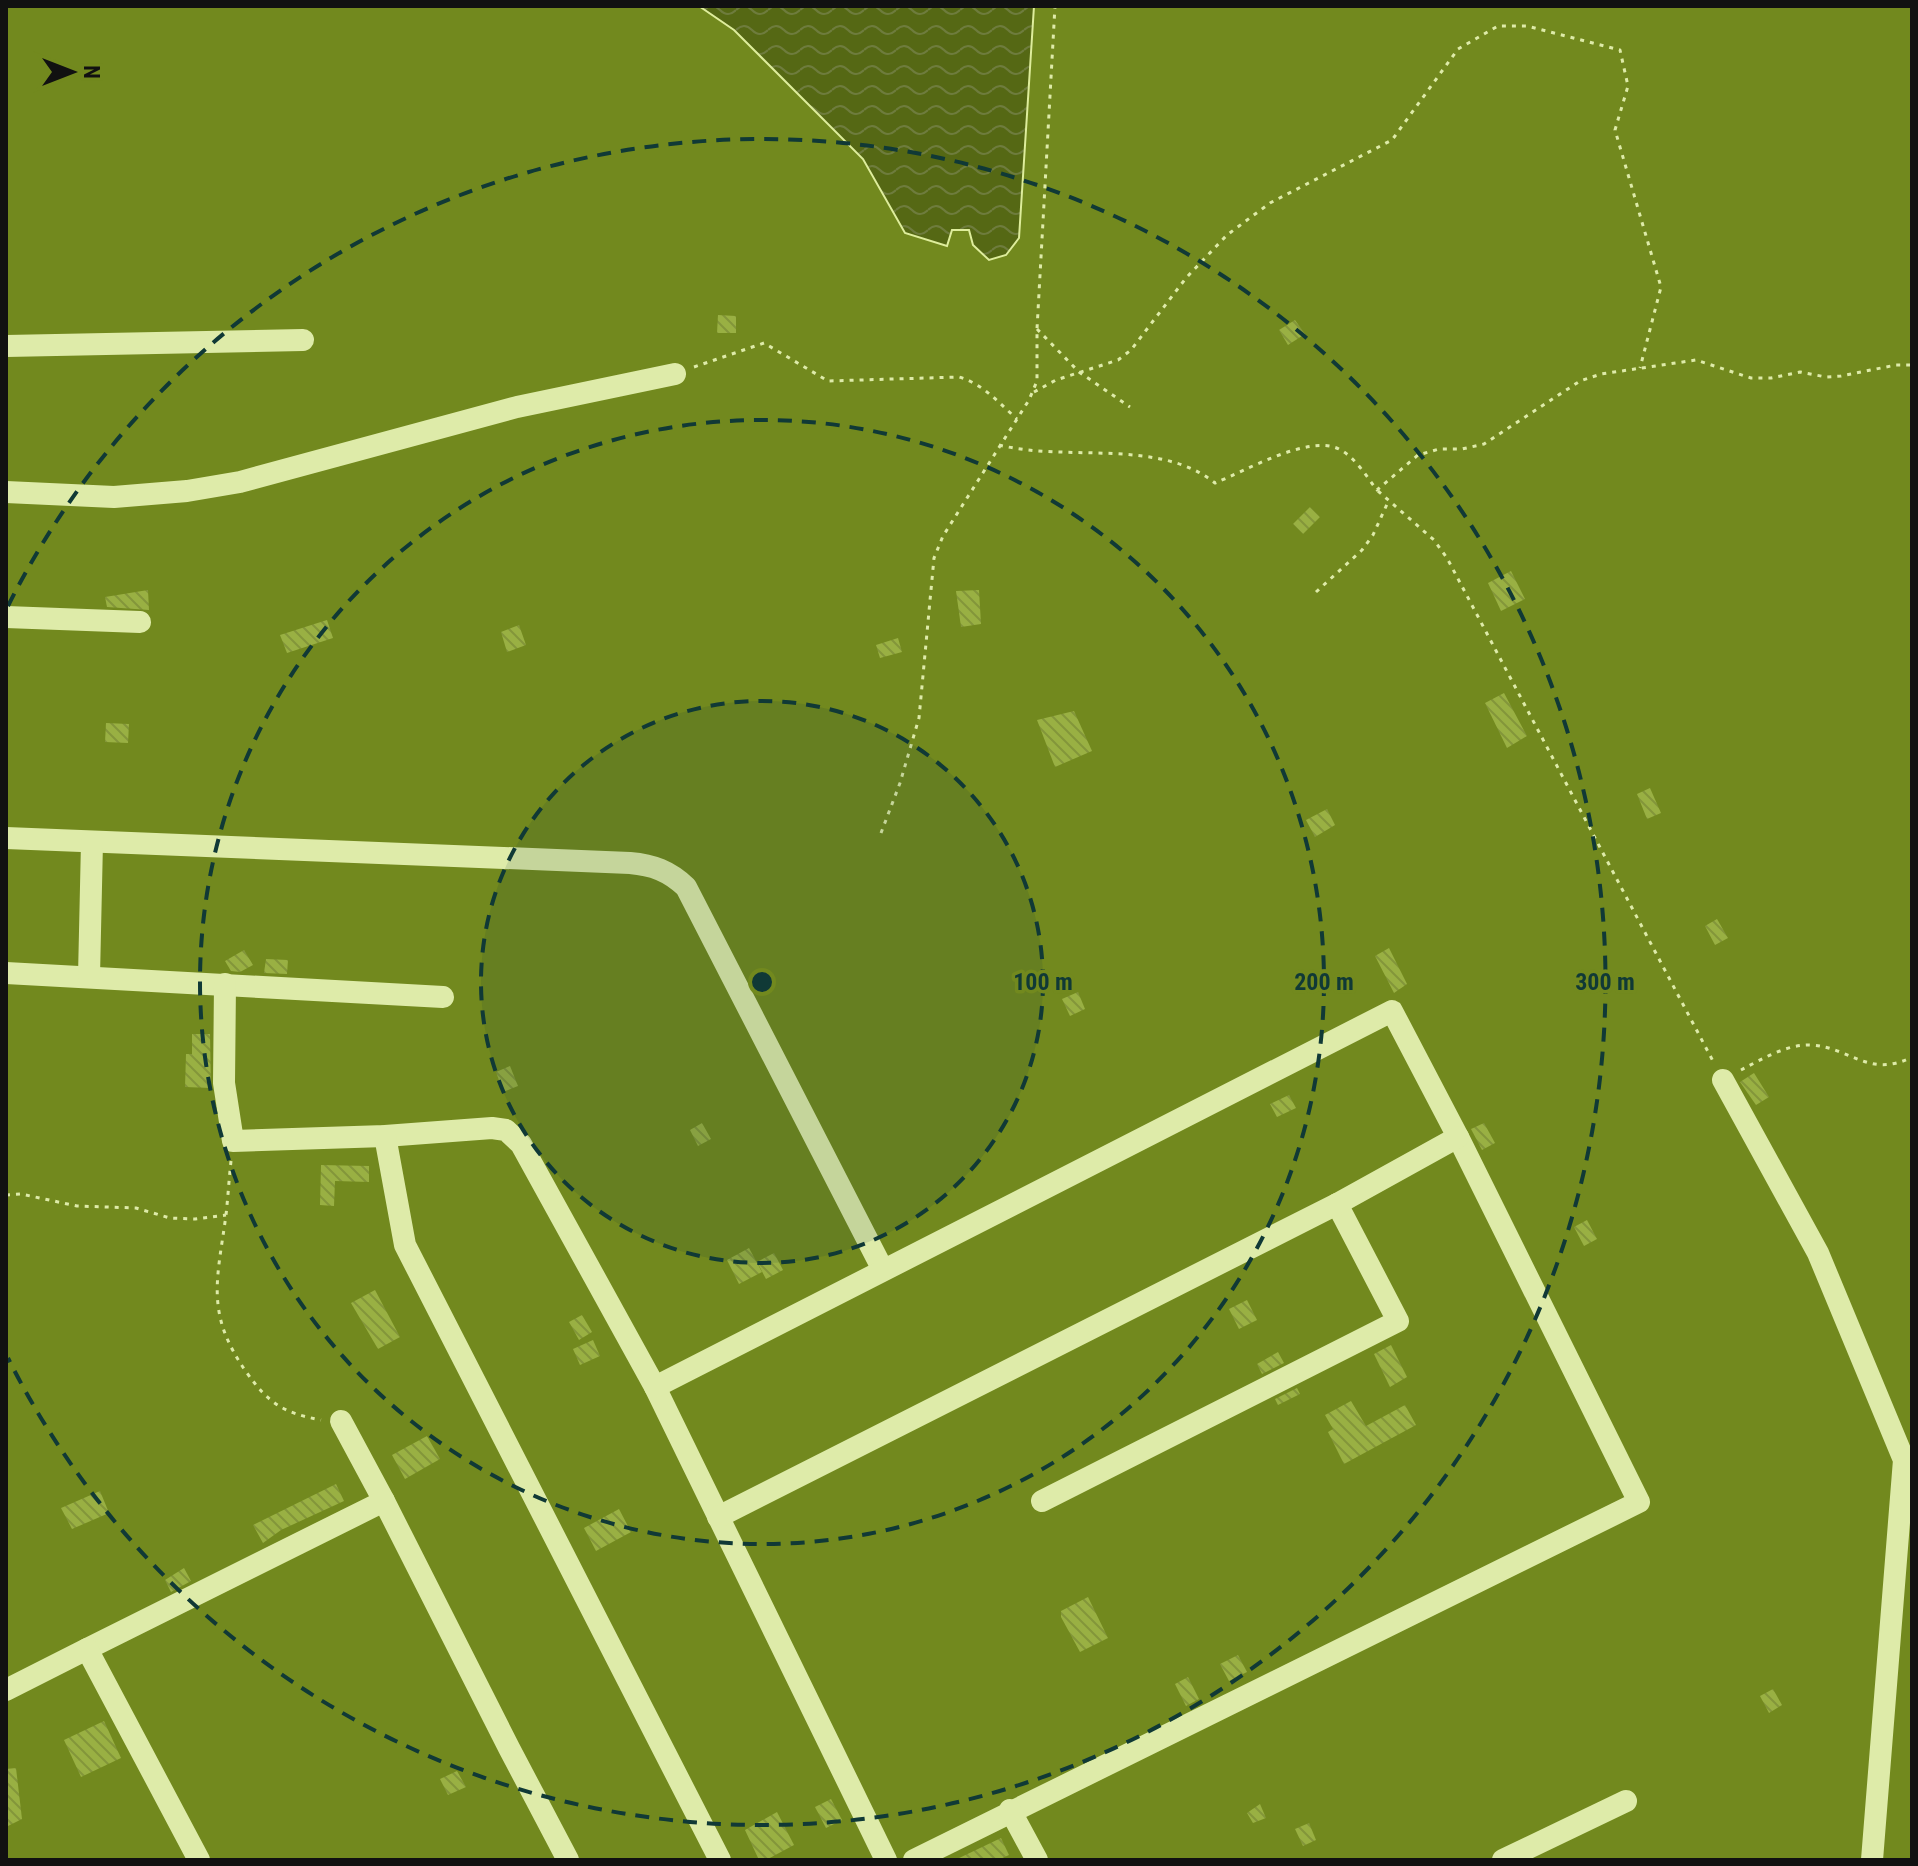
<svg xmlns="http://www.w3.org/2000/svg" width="1918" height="1866" font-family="'Roboto Condensed',sans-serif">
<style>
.water{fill:url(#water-waves);stroke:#deed9c;stroke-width:2}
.building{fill:url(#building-back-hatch)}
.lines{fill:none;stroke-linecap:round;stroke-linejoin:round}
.path{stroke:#deeba9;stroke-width:3;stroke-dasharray:4 6;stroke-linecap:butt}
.minor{stroke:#deeba9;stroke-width:22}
.ring{fill:none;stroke:#103936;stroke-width:4;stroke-dasharray:14 10}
.centre{fill:#103936;stroke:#72891e;stroke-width:4}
.ring-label{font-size:24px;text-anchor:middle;font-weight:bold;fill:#103936;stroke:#72891e;stroke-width:7;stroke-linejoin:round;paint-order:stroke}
</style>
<defs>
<pattern id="water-waves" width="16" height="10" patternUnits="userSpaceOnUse" patternTransform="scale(2)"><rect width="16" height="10" fill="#556814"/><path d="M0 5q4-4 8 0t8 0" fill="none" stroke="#6e7c3d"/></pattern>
<pattern id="building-back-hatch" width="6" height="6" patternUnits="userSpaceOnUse" patternTransform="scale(2)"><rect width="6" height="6" fill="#99b043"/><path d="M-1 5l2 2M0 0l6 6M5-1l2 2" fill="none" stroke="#83963a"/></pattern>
</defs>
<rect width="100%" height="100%" fill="#72891e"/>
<!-- water -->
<polygon class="water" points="699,6 1034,6 1019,238 1006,255 989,260 973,245 969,230 952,230 947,246 905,233 863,159 734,30"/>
<!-- building -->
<g class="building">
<polygon points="718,315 736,316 736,333 717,333"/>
<polygon points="1295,320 1305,334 1288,345 1279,330"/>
<polygon points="1310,507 1320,517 1303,534 1293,524"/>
<polygon points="1511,571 1525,599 1501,611 1488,583"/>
<polygon points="148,590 149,610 107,607 105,597"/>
<polygon points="979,590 981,624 961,627 956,591"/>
<polygon points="327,620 333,638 287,653 280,635"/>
<polygon points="519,625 526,645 507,652 501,632"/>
<polygon points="898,638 902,652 880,658 876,645"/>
<polygon points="1504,693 1527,736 1507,748 1485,703"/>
<polygon points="1074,711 1092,751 1055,767 1037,720"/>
<polygon points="106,723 129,724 128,743 105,742"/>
<polygon points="1650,788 1661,813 1647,819 1637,794"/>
<polygon points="1327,809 1335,825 1315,837 1306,820"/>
<polygon points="1717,919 1728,938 1715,945 1705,926"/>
<polygon points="1389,948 1407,984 1394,993 1375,956"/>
<polygon points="244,950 253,965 240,972 231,971 225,961"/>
<polygon points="266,959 288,960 287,974 264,973"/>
<polygon points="1078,992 1085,1009 1070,1016 1062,999"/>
<polygon points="192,1034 210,1034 211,1088 185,1087 186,1054 192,1054"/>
<polygon points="510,1066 518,1086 503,1092 496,1072"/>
<polygon points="1754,1073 1769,1097 1756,1105 1740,1082"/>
<polygon points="1289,1095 1296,1108 1277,1117 1270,1104"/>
<polygon points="702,1123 711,1139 698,1146 690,1130"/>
<polygon points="1484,1123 1495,1143 1482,1150 1471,1129"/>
<polygon points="321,1165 369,1166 369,1182 335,1181 334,1206 320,1205"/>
<polygon points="1587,1220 1597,1239 1584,1246 1574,1227"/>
<polygon points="749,1248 762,1272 739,1284 727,1260"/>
<polygon points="774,1253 783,1270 766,1279 757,1262"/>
<polygon points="375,1290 400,1337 378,1349 351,1303"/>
<polygon points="1247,1300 1257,1320 1239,1329 1229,1309"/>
<polygon points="582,1315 592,1332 579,1340 569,1322"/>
<polygon points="593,1340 600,1356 580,1365 573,1349"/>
<polygon points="1391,1345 1407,1377 1390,1387 1374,1354"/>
<polygon points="1278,1352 1284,1363 1262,1374 1257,1364"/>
<polygon points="1297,1388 1300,1394 1278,1405 1275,1399"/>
<polygon points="1351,1401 1366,1426 1405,1405 1416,1425 1344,1464 1328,1432 1333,1429 1325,1415"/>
<polygon points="427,1436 440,1459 405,1479 392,1455"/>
<polygon points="336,1484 344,1501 281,1530 263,1543 253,1525"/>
<polygon points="100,1491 109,1513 72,1529 61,1508"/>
<polygon points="619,1509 631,1532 596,1551 584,1528"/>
<polygon points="184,1568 191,1581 171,1592 165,1580"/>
<polygon points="1088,1597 1108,1638 1080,1652 1061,1617 1061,1611"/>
<polygon points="1238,1655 1247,1672 1229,1681 1220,1664"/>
<polygon points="1188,1677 1199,1699 1186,1706 1175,1684"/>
<polygon points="1773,1689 1782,1705 1769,1713 1760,1696"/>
<polygon points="104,1721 121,1758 81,1777 64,1740"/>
<polygon points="16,1768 22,1819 6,1827 6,1769"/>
<polygon points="457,1771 466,1787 448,1795 440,1779"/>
<polygon points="831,1799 842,1820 826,1828 815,1807"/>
<polygon points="1260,1804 1266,1818 1253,1823 1247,1813"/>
<polygon points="777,1812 794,1845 766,1860 759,1860 745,1830"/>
<polygon points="1309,1823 1316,1840 1303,1846 1295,1829"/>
<polygon points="1001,1838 1009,1855 998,1860 955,1860"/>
</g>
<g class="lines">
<!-- path -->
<g class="path">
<polyline points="1037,329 1079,372 1130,407"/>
<path d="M 694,367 L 764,343 L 828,381 L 959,377 C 983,384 999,403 1017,419"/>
<polyline points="1034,392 1056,380 1118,360 1131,350 1186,278 1227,235 1270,203 1392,140 1458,49 1498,26 1527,26 1620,50 1628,86 1615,130 1661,287 1640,368"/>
<path d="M 999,445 C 1067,462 1159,438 1215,483 C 1245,471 1309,434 1339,449 C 1356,458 1366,476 1377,490 L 1418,455 L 1439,449 L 1462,449 L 1484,444 L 1580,381 L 1601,374 L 1696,360 L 1751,378 L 1771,378 L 1800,372 L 1826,377 L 1841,376 L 1896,365 L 1912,365"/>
<polyline points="1378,491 1434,540 1447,558 1714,1063"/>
<polyline points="1316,592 1362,550 1373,535 1388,502"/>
<polyline points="881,833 900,783 919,718 934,558 943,536 1029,400 1037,381 1037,329 1055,6"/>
<path d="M 1741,1070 C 1762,1059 1787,1044 1811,1045 C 1850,1047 1869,1079 1912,1057"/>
<path d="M 231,1161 C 229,1179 228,1197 226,1215 C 217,1281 205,1314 247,1373 C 269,1404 284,1413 321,1420"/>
<polyline points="6,1195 21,1194 77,1206 136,1208 170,1218 195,1219 226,1215"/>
</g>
<!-- minor -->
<g class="minor">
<polyline points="6,346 303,340"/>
<polyline points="6,492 114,497 187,491 240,482 517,407 675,374"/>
<polyline points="6,617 140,622"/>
<path d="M 6,838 L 630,863 C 653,865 669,871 686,887 L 883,1270"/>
<polyline points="6,973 443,997"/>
<polyline points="89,976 92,842"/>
<polyline points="225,984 224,1083 233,1141 385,1136 492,1128 506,1130 521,1144 655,1387 886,1860"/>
<polyline points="1723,1080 1818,1253 1904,1460 1872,1860"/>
<polyline points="385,1136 405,1245 720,1860"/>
<polyline points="655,1387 1392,1011 1458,1137 1639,1502 914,1860"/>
<polyline points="341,1421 384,1501"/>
<polyline points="1042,1501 1398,1321 1337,1204"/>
<polyline points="718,1517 1337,1204 1458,1137"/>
<polyline points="87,1649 384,1501 509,1748 568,1860"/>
<polyline points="6,1690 87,1649 199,1860"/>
<polyline points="1010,1810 1037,1860"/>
<polyline points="1503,1860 1626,1801"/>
</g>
</g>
<!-- distance rings -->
<circle cx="762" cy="982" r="281" fill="#103936" fill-opacity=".12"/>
<g class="ring">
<circle cx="762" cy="982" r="281"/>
<circle cx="762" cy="982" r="562"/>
<path d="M8 606A843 843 0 1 1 8 1358"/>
</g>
<circle cx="762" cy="982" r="12" class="centre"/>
<g class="ring-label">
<text x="1043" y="990">100 m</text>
<text x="1324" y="990">200 m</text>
<text x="1605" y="990">300 m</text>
</g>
<!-- border -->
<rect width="1918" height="1866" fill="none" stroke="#111111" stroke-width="16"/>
<!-- north arrow -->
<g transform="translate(72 72) rotate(90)" stroke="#72891e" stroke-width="6" paint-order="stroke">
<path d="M0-6L14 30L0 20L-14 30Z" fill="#111111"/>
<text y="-12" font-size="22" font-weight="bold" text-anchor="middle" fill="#111111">N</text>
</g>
</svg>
